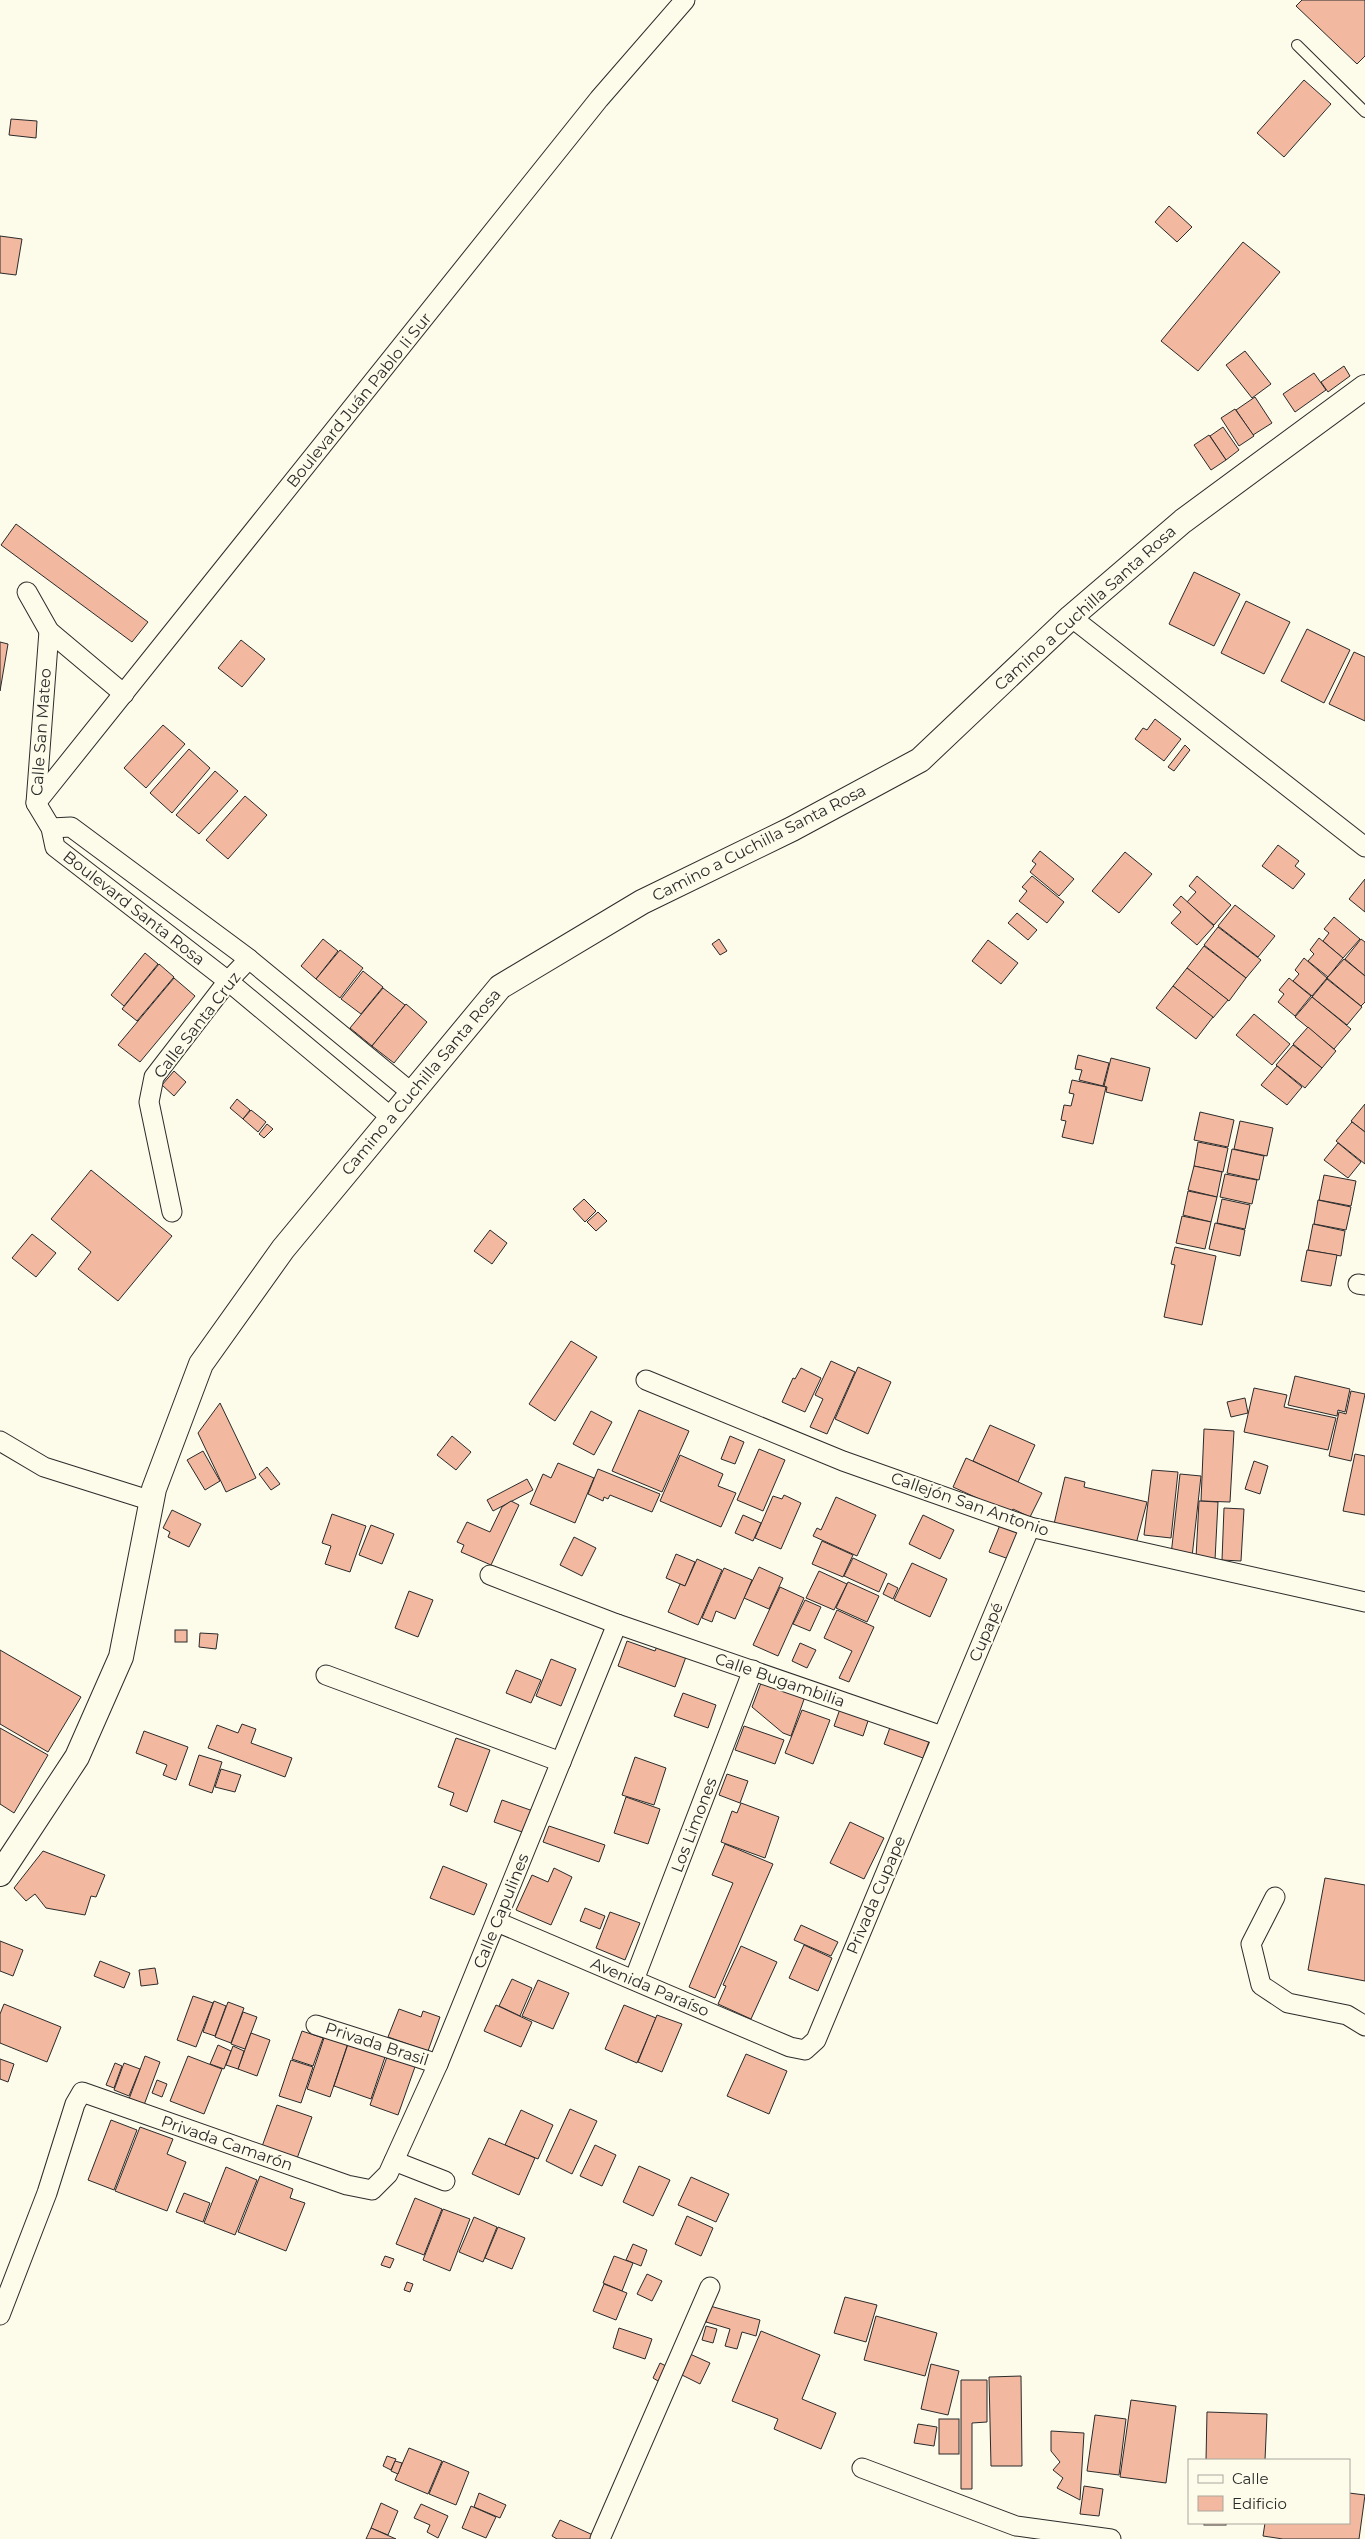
<svg xmlns="http://www.w3.org/2000/svg" width="1365" height="2539" font-family="Montserrat,sans-serif">
<style>
.building{fill:#f2b8a0;stroke:#2b2b2b}
.lines{fill:none;stroke-linecap:round;stroke-linejoin:round}
.service-casing{stroke:#2b2b2b;stroke-width:12}
.minor-casing{stroke:#2b2b2b;stroke-width:21}
.tertiary-casing{stroke:#2b2b2b;stroke-width:26}
.service{stroke:#fdfbea;stroke-width:10}
.minor{stroke:#fdfbea;stroke-width:19}
.tertiary{stroke:#fdfbea;stroke-width:24}
.labels{text-anchor:middle;dominant-baseline:central;stroke-width:4;stroke-linejoin:round;paint-order:stroke}
.street-label{font-size:16px;fill:#2b2b2b;stroke:#fdfbea}
</style>
<rect width="100%" height="100%" fill="#fdfbea"/>
<!-- building -->
<g class="building">
<polygon points="1302,0 1365,0 1365,56 1357,64 1296,6"/>
<polygon points="1304,80 1331,104 1284,157 1257,133"/>
<polygon points="11,119 37,121 36,138 9,135"/>
<polygon points="1169,206 1192,227 1177,242 1155,222"/>
<polygon points="0,236 22,239 16,275 0,273"/>
<polygon points="1243,242 1280,272 1198,371 1161,341"/>
<polygon points="1245,351 1271,384 1252,398 1226,365"/>
<polygon points="1344,366 1350,376 1328,392 1321,382"/>
<polygon points="1314,373 1326,390 1295,412 1283,394"/>
<polygon points="1255,397 1272,423 1253,435 1236,410"/>
<polygon points="1235,409 1254,436 1239,446 1221,418"/>
<polygon points="1223,427 1239,450 1226,460 1210,436"/>
<polygon points="1209,435 1226,460 1211,470 1194,445"/>
<polygon points="16,524 148,622 132,642 1,545"/>
<polygon points="1194,572 1240,594 1214,646 1169,624"/>
<polygon points="1246,601 1290,622 1264,674 1221,653"/>
<polygon points="1307,629 1350,650 1324,703 1281,681"/>
<polygon points="241,640 265,659 242,687 218,668"/>
<polygon points="0,642 8,644 0,691"/>
<polygon points="1354,652 1365,657 1365,721 1329,704"/>
<polygon points="1155,719 1181,739 1164,761 1135,739 1143,728 1147,730"/>
<polygon points="163,725 185,744 146,788 124,768"/>
<polygon points="1185,745 1190,750 1174,771 1168,767"/>
<polygon points="189,749 210,768 172,813 150,793"/>
<polygon points="215,771 238,791 199,834 176,815"/>
<polygon points="245,796 267,815 228,859 206,840"/>
<polygon points="1278,845 1299,861 1295,866 1305,874 1293,889 1262,866"/>
<polygon points="1040,851 1074,879 1059,896 1030,872 1036,864 1032,861"/>
<polygon points="1125,852 1152,874 1119,913 1092,891"/>
<polygon points="1032,876 1064,902 1047,923 1019,901 1027,891 1022,887"/>
<polygon points="1197,876 1231,905 1214,925 1187,902 1196,892 1189,886"/>
<polygon points="1365,879 1365,912 1349,899"/>
<polygon points="1181,896 1214,926 1197,945 1171,923 1181,912 1173,905"/>
<polygon points="1235,905 1275,936 1258,957 1218,926"/>
<polygon points="1017,913 1037,930 1028,940 1008,923"/>
<polygon points="1334,917 1360,939 1343,958 1323,941 1329,933 1324,929"/>
<polygon points="1218,927 1261,960 1246,978 1204,945"/>
<polygon points="1319,938 1343,958 1328,977 1308,961 1314,954 1310,950"/>
<polygon points="323,939 338,951 316,979 301,966"/>
<polygon points="719,939 727,951 720,955 712,944"/>
<polygon points="1361,939 1365,942 1365,976 1345,959"/>
<polygon points="988,940 1018,963 1001,984 972,961"/>
<polygon points="1204,946 1246,978 1229,1001 1187,968"/>
<polygon points="340,950 363,968 340,998 316,979"/>
<polygon points="145,953 158,964 124,1006 111,995"/>
<polygon points="1304,958 1327,978 1312,996 1293,981 1299,974 1295,970"/>
<polygon points="1344,959 1365,976 1365,1002 1361,1006 1327,978"/>
<polygon points="159,964 174,977 137,1021 122,1009"/>
<polygon points="1187,968 1228,1000 1213,1018 1173,986"/>
<polygon points="363,971 383,987 361,1014 341,999"/>
<polygon points="174,978 195,996 140,1062 118,1045"/>
<polygon points="1289,978 1311,996 1295,1016 1278,1002 1284,994 1279,990"/>
<polygon points="1327,979 1362,1007 1347,1025 1312,997"/>
<polygon points="1173,986 1213,1017 1196,1039 1156,1008"/>
<polygon points="383,988 405,1005 372,1046 350,1028"/>
<polygon points="1312,997 1351,1029 1334,1049 1295,1017"/>
<polygon points="406,1004 427,1022 394,1063 372,1046"/>
<polygon points="1254,1014 1290,1044 1272,1065 1236,1035"/>
<polygon points="1308,1027 1336,1051 1322,1068 1293,1044"/>
<polygon points="1293,1045 1322,1068 1305,1088 1276,1065"/>
<polygon points="1078,1055 1109,1063 1103,1086 1079,1080 1082,1070 1075,1069"/>
<polygon points="1111,1058 1150,1068 1142,1101 1106,1092 1107,1087 1104,1086"/>
<polygon points="1277,1066 1302,1087 1287,1105 1261,1085"/>
<polygon points="174,1071 186,1082 174,1096 162,1085"/>
<polygon points="1072,1080 1106,1087 1093,1144 1062,1137 1066,1121 1061,1120 1064,1105 1071,1106 1074,1094 1069,1093"/>
<polygon points="237,1099 250,1110 243,1119 230,1108"/>
<polygon points="1365,1104 1365,1132 1351,1121"/>
<polygon points="251,1110 266,1122 258,1132 243,1119"/>
<polygon points="1200,1112 1234,1120 1228,1147 1194,1140"/>
<polygon points="1240,1121 1273,1128 1267,1156 1234,1149"/>
<polygon points="1352,1122 1365,1132 1365,1164 1336,1141"/>
<polygon points="267,1124 273,1129 264,1138 259,1134"/>
<polygon points="1198,1142 1228,1148 1223,1172 1194,1166"/>
<polygon points="1338,1143 1361,1162 1348,1178 1324,1160"/>
<polygon points="1232,1149 1264,1156 1259,1180 1227,1173"/>
<polygon points="1194,1166 1222,1172 1217,1197 1188,1190"/>
<polygon points="91,1170 172,1236 118,1301 78,1269 91,1252 51,1219"/>
<polygon points="1225,1174 1257,1180 1252,1204 1220,1197"/>
<polygon points="1324,1175 1356,1181 1351,1206 1319,1200"/>
<polygon points="1188,1191 1217,1197 1211,1222 1183,1215"/>
<polygon points="584,1199 596,1211 585,1222 573,1209"/>
<polygon points="1222,1199 1250,1205 1245,1229 1217,1223"/>
<polygon points="1318,1200 1351,1207 1346,1230 1314,1224"/>
<polygon points="598,1212 607,1221 596,1231 587,1222"/>
<polygon points="1182,1216 1211,1222 1205,1249 1176,1243"/>
<polygon points="1215,1223 1245,1230 1240,1256 1209,1249"/>
<polygon points="1313,1224 1345,1231 1341,1256 1308,1250"/>
<polygon points="490,1230 507,1243 492,1264 474,1251"/>
<polygon points="32,1234 56,1253 36,1277 12,1258"/>
<polygon points="1175,1247 1216,1256 1202,1325 1164,1317 1175,1265 1171,1264"/>
<polygon points="1307,1250 1337,1255 1331,1286 1301,1281"/>
<polygon points="571,1341 597,1357 555,1421 529,1404"/>
<polygon points="831,1361 855,1372 827,1434 810,1427 823,1399 815,1395"/>
<polygon points="858,1367 891,1382 868,1434 835,1419"/>
<polygon points="801,1368 821,1378 805,1412 782,1402 793,1378 795,1379"/>
<polygon points="1295,1376 1350,1389 1345,1412 1338,1410 1337,1416 1288,1405"/>
<polygon points="1254,1388 1287,1395 1284,1407 1336,1418 1328,1450 1244,1432"/>
<polygon points="1351,1391 1365,1394 1351,1461 1329,1456 1339,1412 1346,1414"/>
<polygon points="1245,1398 1248,1413 1231,1417 1227,1402"/>
<polygon points="220,1403 256,1478 226,1492 198,1433"/>
<polygon points="639,1410 689,1431 662,1492 612,1471"/>
<polygon points="591,1411 612,1422 594,1455 573,1444"/>
<polygon points="990,1425 1035,1445 1018,1482 973,1461"/>
<polygon points="1204,1429 1234,1431 1230,1502 1201,1501"/>
<polygon points="452,1436 471,1452 456,1470 437,1455"/>
<polygon points="730,1436 744,1442 735,1464 721,1459"/>
<polygon points="759,1449 785,1460 763,1511 737,1500"/>
<polygon points="203,1451 220,1481 205,1490 187,1460"/>
<polygon points="1355,1454 1365,1456 1365,1515 1343,1511"/>
<polygon points="680,1455 723,1474 718,1486 736,1493 721,1527 660,1501"/>
<polygon points="966,1458 1042,1493 1030,1517 1013,1509 1010,1513 953,1487"/>
<polygon points="1254,1461 1268,1466 1260,1494 1245,1489"/>
<polygon points="558,1463 594,1478 575,1523 530,1504 543,1474 551,1478"/>
<polygon points="267,1467 280,1484 271,1490 259,1474"/>
<polygon points="598,1469 660,1494 652,1512 610,1495 608,1499 604,1497 603,1501 588,1494"/>
<polygon points="1152,1470 1178,1472 1171,1538 1144,1535"/>
<polygon points="1180,1474 1201,1476 1192,1557 1171,1555"/>
<polygon points="1065,1477 1085,1482 1084,1487 1147,1502 1136,1544 1054,1524"/>
<polygon points="527,1479 533,1490 493,1511 487,1500"/>
<polygon points="784,1495 801,1503 781,1549 755,1538 773,1496 782,1499"/>
<polygon points="836,1497 876,1515 857,1556 813,1536 817,1528 821,1530"/>
<polygon points="511,1501 519,1505 491,1565 461,1552 464,1545 457,1542 467,1522 490,1532 502,1507"/>
<polygon points="1199,1501 1218,1502 1215,1560 1196,1558"/>
<polygon points="1224,1508 1244,1509 1241,1561 1222,1560"/>
<polygon points="172,1510 201,1524 189,1547 168,1537 170,1532 163,1528"/>
<polygon points="332,1514 366,1526 350,1572 325,1564 331,1546 322,1543"/>
<polygon points="743,1515 761,1523 753,1541 735,1533"/>
<polygon points="923,1515 954,1530 940,1559 909,1544"/>
<polygon points="371,1525 394,1534 382,1564 359,1555"/>
<polygon points="1000,1525 1020,1533 1009,1559 989,1552"/>
<polygon points="574,1537 596,1548 582,1576 560,1565"/>
<polygon points="822,1541 853,1555 843,1577 812,1564"/>
<polygon points="676,1554 695,1562 685,1586 666,1578"/>
<polygon points="853,1558 887,1574 879,1592 844,1576"/>
<polygon points="697,1559 722,1570 698,1625 668,1612 680,1584 685,1586"/>
<polygon points="912,1563 947,1579 930,1617 894,1600"/>
<polygon points="759,1567 783,1578 769,1609 744,1598"/>
<polygon points="724,1568 752,1580 735,1619 716,1611 712,1622 702,1618"/>
<polygon points="819,1571 847,1584 834,1610 806,1598"/>
<polygon points="848,1582 879,1596 867,1622 836,1608"/>
<polygon points="888,1583 898,1588 893,1599 883,1594"/>
<polygon points="780,1587 804,1598 778,1656 753,1645"/>
<polygon points="409,1591 433,1600 418,1637 395,1628"/>
<polygon points="805,1600 821,1607 810,1631 793,1624"/>
<polygon points="837,1610 874,1627 849,1682 839,1678 852,1651 824,1638"/>
<rect x="175" y="1630" width="12" height="12"/>
<polygon points="200,1633 218,1634 216,1649 199,1647"/>
<polygon points="627,1641 655,1651 658,1644 687,1654 675,1687 618,1666"/>
<polygon points="800,1643 816,1650 807,1668 792,1661"/>
<polygon points="0,1650 81,1697 48,1752 0,1724"/>
<polygon points="551,1659 576,1669 561,1706 536,1696"/>
<polygon points="516,1670 541,1680 531,1703 506,1693"/>
<polygon points="764,1675 807,1691 791,1736 783,1733 752,1707"/>
<polygon points="683,1693 716,1705 708,1728 674,1716"/>
<polygon points="841,1706 870,1715 863,1736 834,1726"/>
<polygon points="802,1710 830,1720 813,1764 785,1753"/>
<polygon points="892,1722 931,1736 923,1758 884,1744"/>
<polygon points="242,1724 256,1729 251,1743 292,1758 285,1777 208,1748 217,1725 238,1733"/>
<polygon points="744,1726 784,1740 775,1764 735,1750"/>
<polygon points="0,1728 48,1755 14,1813 0,1804"/>
<polygon points="144,1731 188,1747 176,1780 163,1775 167,1765 136,1753"/>
<polygon points="456,1738 490,1750 467,1812 450,1805 454,1793 438,1787"/>
<polygon points="199,1755 222,1762 212,1793 189,1785"/>
<polygon points="635,1757 666,1768 654,1805 622,1795"/>
<polygon points="221,1769 241,1775 235,1792 215,1787"/>
<polygon points="727,1774 748,1781 740,1803 719,1795"/>
<polygon points="626,1797 660,1809 648,1844 614,1833"/>
<polygon points="502,1800 533,1811 525,1833 494,1822"/>
<polygon points="741,1803 779,1817 765,1858 721,1842 732,1811 737,1813"/>
<polygon points="850,1822 884,1838 864,1879 830,1863"/>
<polygon points="549,1826 605,1845 599,1862 543,1842"/>
<polygon points="725,1844 773,1864 715,1998 689,1987 733,1883 712,1875"/>
<polygon points="43,1851 105,1875 96,1897 91,1896 85,1915 46,1908 35,1894 26,1901 14,1888"/>
<polygon points="443,1866 487,1884 474,1915 430,1898"/>
<polygon points="554,1868 572,1877 551,1925 516,1910 532,1875 548,1882"/>
<polygon points="1325,1878 1365,1885 1365,1981 1308,1970"/>
<polygon points="585,1908 605,1916 600,1929 580,1921"/>
<polygon points="610,1912 640,1923 625,1960 596,1948"/>
<polygon points="801,1925 838,1942 831,1956 794,1940"/>
<polygon points="0,1941 23,1950 13,1976 0,1971"/>
<polygon points="804,1945 832,1958 818,1991 789,1978"/>
<polygon points="741,1946 777,1962 751,2019 718,2004 726,1986 723,1985"/>
<polygon points="100,1961 130,1973 124,1988 94,1976"/>
<polygon points="155,1968 158,1984 141,1986 139,1970"/>
<polygon points="512,1979 532,1988 520,2016 499,2006"/>
<polygon points="538,1980 569,1993 553,2029 522,2016"/>
<polygon points="193,1996 213,2003 196,2047 177,2040"/>
<polygon points="214,2001 226,2006 215,2036 203,2032"/>
<polygon points="228,2002 244,2008 231,2043 215,2037"/>
<polygon points="4,2004 61,2027 47,2062 0,2043 0,2014"/>
<polygon points="496,2005 532,2022 521,2047 484,2031"/>
<polygon points="624,2005 656,2018 637,2063 605,2049"/>
<polygon points="399,2009 421,2017 423,2011 440,2017 428,2051 388,2037"/>
<polygon points="243,2012 257,2017 245,2049 231,2044"/>
<polygon points="657,2015 682,2024 662,2072 638,2062"/>
<polygon points="302,2031 323,2038 313,2066 292,2059"/>
<polygon points="251,2033 270,2040 257,2076 238,2069"/>
<polygon points="325,2035 348,2043 330,2097 307,2089"/>
<polygon points="349,2041 386,2054 371,2099 334,2086"/>
<polygon points="218,2045 231,2051 224,2069 210,2064"/>
<polygon points="233,2046 244,2051 238,2069 226,2065"/>
<polygon points="388,2054 416,2064 398,2115 370,2105"/>
<polygon points="746,2054 787,2071 769,2114 727,2096"/>
<polygon points="145,2056 160,2062 144,2105 129,2099"/>
<polygon points="188,2056 222,2069 204,2114 170,2101"/>
<polygon points="0,2059 14,2064 8,2082 0,2079"/>
<polygon points="291,2060 313,2067 301,2103 279,2096"/>
<polygon points="115,2063 122,2066 114,2088 106,2085"/>
<polygon points="124,2063 140,2069 129,2096 114,2090"/>
<polygon points="157,2080 167,2084 162,2097 152,2093"/>
<polygon points="277,2105 312,2117 295,2164 260,2152"/>
<polygon points="570,2109 597,2121 572,2174 546,2161"/>
<polygon points="521,2110 553,2125 538,2159 505,2145"/>
<polygon points="111,2120 137,2130 114,2190 88,2180"/>
<polygon points="140,2127 173,2139 167,2154 186,2162 167,2211 115,2191"/>
<polygon points="489,2138 535,2158 519,2195 472,2174"/>
<polygon points="595,2145 616,2155 602,2186 580,2176"/>
<polygon points="639,2166 670,2180 653,2216 623,2202"/>
<polygon points="226,2167 257,2180 235,2235 204,2223"/>
<polygon points="260,2176 293,2189 290,2198 305,2203 286,2251 238,2232"/>
<polygon points="691,2177 729,2194 716,2222 678,2205"/>
<polygon points="184,2193 210,2203 203,2222 176,2212"/>
<polygon points="415,2198 442,2209 424,2255 396,2244"/>
<polygon points="443,2209 470,2219 450,2271 423,2260"/>
<polygon points="687,2216 713,2228 701,2256 675,2244"/>
<polygon points="474,2217 497,2227 483,2262 459,2252"/>
<polygon points="498,2227 525,2238 512,2269 485,2258"/>
<polygon points="633,2244 647,2250 641,2266 626,2260"/>
<polygon points="385,2256 394,2259 390,2268 381,2265"/>
<polygon points="614,2256 633,2263 622,2291 603,2283"/>
<polygon points="647,2274 662,2281 652,2301 637,2294"/>
<polygon points="407,2282 413,2284 410,2292 404,2290"/>
<polygon points="604,2284 627,2293 616,2320 593,2311"/>
<polygon points="845,2297 877,2305 866,2342 834,2333"/>
<polygon points="710,2306 760,2320 756,2336 742,2332 737,2349 725,2346 730,2329 706,2322"/>
<polygon points="876,2316 937,2333 925,2376 864,2360"/>
<polygon points="706,2326 717,2329 713,2343 702,2340"/>
<polygon points="619,2328 652,2339 645,2359 613,2348"/>
<polygon points="761,2331 820,2355 802,2399 836,2413 821,2449 774,2429 778,2419 732,2401"/>
<polygon points="690,2354 710,2363 700,2384 680,2374"/>
<polygon points="660,2363 670,2368 663,2384 653,2378"/>
<polygon points="931,2364 959,2371 948,2415 921,2409"/>
<polygon points="1021,2376 1022,2466 991,2466 989,2377"/>
<polygon points="961,2380 987,2380 987,2422 972,2423 972,2489 961,2489"/>
<polygon points="1131,2400 1176,2406 1166,2483 1120,2477"/>
<polygon points="1207,2412 1267,2414 1265,2460 1206,2460"/>
<polygon points="1095,2415 1126,2419 1119,2475 1087,2471"/>
<rect x="939" y="2419" width="20" height="35"/>
<polygon points="918,2424 937,2427 934,2446 914,2443"/>
<polygon points="1051,2431 1084,2433 1080,2500 1057,2488 1063,2478 1053,2470 1060,2462 1051,2451"/>
<polygon points="409,2448 442,2461 428,2494 395,2480"/>
<polygon points="387,2456 396,2459 391,2470 383,2466"/>
<polygon points="395,2461 402,2463 398,2474 391,2471"/>
<polygon points="443,2461 469,2472 456,2505 429,2494"/>
<polygon points="1084,2486 1103,2489 1099,2516 1080,2514"/>
<polygon points="479,2493 506,2505 500,2518 474,2507"/>
<polygon points="1349,2493 1365,2495 1359,2539 1283,2539 1263,2536 1265,2523 1349,2523"/>
<polygon points="381,2503 398,2511 388,2535 371,2528"/>
<polygon points="421,2504 448,2516 438,2538 427,2532 430,2525 414,2518"/>
<polygon points="471,2506 496,2517 486,2538 462,2528"/>
<polygon points="560,2520 593,2535 591,2539 557,2539 552,2536"/>
<rect x="1204" y="2523" width="22" height="2"/>
<polygon points="371,2528 396,2539 366,2539"/>
</g>
<g class="lines">
<!-- service casing -->
<g class="service-casing">
<polyline id="service" points="1297,45 1365,112"/>
</g>
<!-- minor casing -->
<g class="minor-casing">
<g id="minor">
<polyline points="27,592 49,631 124,694"/>
<polyline points="1071,617 1365,847"/>
<polyline points="49,631 36,803 51,828 55,847 228,981 391,1117"/>
<polyline points="36,803 599,99 685,0"/>
<polyline points="51,828 71,827 249,959 412,1093"/>
<polyline points="172,1212 149,1102 154,1077 228,981 249,959"/>
<polyline points="1358,1284 1365,1285"/>
<polyline points="646,1380 843,1461 1030,1527 1365,1602"/>
<polyline points="0,1441 44,1467 152,1501"/>
<polyline points="490,1575 617,1624 942,1736"/>
<polyline points="326,1675 561,1762"/>
<polyline points="1275,1897 1251,1944 1261,1985 1288,2003 1347,2015 1365,2026"/>
<polyline points="497,1922 790,2047 805,2050 816,2040 1030,1527"/>
<polyline points="634,1980 753,1670"/>
<polyline points="316,2025 438,2064"/>
<polyline points="394,2161 445,2181"/>
<polyline points="0,2315 47,2193 75,2104 82,2092 347,2185 372,2190 388,2174 438,2064 617,1624"/>
<polyline points="862,2468 1016,2526 1111,2539"/>
<polyline points="600,2539 710,2287"/>
</g>
</g>
<!-- tertiary casing -->
<g class="tertiary-casing">
<polyline id="tertiary" points="0,1874 77,1757 121,1657 154,1489 201,1364 283,1249 500,987 642,902 792,829 920,760 1071,617 1183,521 1365,387"/>
</g>
<!-- service -->
<use href="#service" class="service"/>
<!-- minor -->
<use href="#minor" class="minor"/>
<!-- tertiary -->
<use href="#tertiary" class="tertiary"/>
</g>
<g class="labels">
<!-- street labels -->
<g class="street-label">
<text transform="translate(359 400) rotate(-51)">Boulevard Juán Pablo Ii Sur</text>
<text transform="translate(1085 608) rotate(-42)">Camino a Cuchilla Santa Rosa</text>
<text transform="translate(41 732) rotate(-86)">Calle San Mateo</text>
<text transform="translate(759 843) rotate(-27)">Camino a Cuchilla Santa Rosa</text>
<text transform="translate(134 908) rotate(38)">Boulevard Santa Rosa</text>
<text transform="translate(197 1025) rotate(-52)">Calle Santa Cruz</text>
<text transform="translate(421 1082) rotate(-50)">Camino a Cuchilla Santa Rosa</text>
<text transform="translate(970 1504) rotate(19)">Callejón San Antonio</text>
<text transform="translate(986 1632) rotate(-67)">Cupapé</text>
<text transform="translate(780 1680) rotate(19)">Calle Bugambilia</text>
<text transform="translate(694 1825) rotate(-69)">Los Limones</text>
<text transform="translate(876 1895) rotate(-67)">Privada Cupape</text>
<text transform="translate(501 1911) rotate(-68)">Calle Capulines</text>
<text transform="translate(650 1987) rotate(23)">Avenida Paraíso</text>
<text transform="translate(377 2044) rotate(18)">Privada Brasil</text>
<text transform="translate(227 2143) rotate(19)">Privada Camarón</text>
</g>
</g>
<!-- legend -->
<rect x="1188" y="2459" width="162" height="65" fill="#fdfbea" stroke="#a9a89e"/>
<rect x="1198" y="2475" width="25" height="8" fill="#fdfbea" stroke="#a9a89e"/>
<text x="1232" y="2484" font-size="15" fill="#2b2b2b">Calle</text>
<rect x="1198" y="2496" width="25" height="15" fill="#f2b8a0" stroke="#a9a89e"/>
<text x="1232" y="2509" font-size="15" fill="#2b2b2b">Edificio</text>
</svg>
